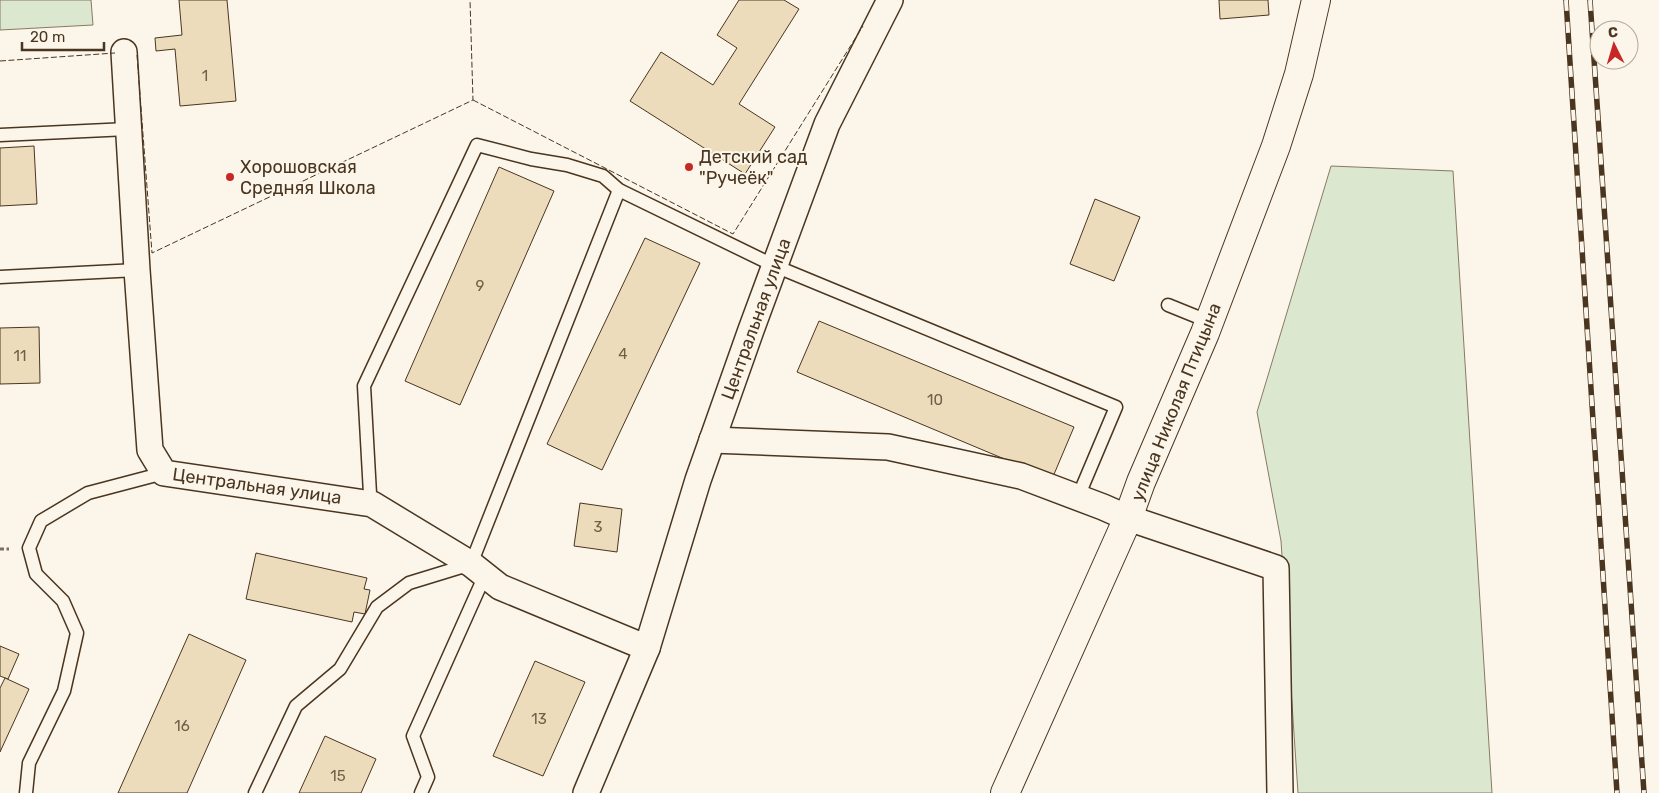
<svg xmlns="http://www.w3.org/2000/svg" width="1659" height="793" font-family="Rubik,sans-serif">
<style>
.green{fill:#dce7d0;stroke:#887966}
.building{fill:#ecdcbc;stroke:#4a3520}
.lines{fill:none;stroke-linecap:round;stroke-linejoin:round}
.lane-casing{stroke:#4a3520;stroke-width:15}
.street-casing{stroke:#4a3520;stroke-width:28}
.primary-casing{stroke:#4a3520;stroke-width:30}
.path{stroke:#7f6f5c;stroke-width:3;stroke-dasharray:4 2.5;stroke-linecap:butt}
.lane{stroke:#fbf6e9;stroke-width:12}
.street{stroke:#fbf6e9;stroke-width:25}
.primary{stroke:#fbf6e9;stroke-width:28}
.rail-casing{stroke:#4a3520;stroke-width:5.5}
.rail{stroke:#fbf6e9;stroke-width:4;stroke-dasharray:11;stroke-linecap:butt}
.fence{stroke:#4a3520;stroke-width:1;stroke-dasharray:6 2.5;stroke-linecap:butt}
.poi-dot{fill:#c62828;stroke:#fbf6e9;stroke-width:2}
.labels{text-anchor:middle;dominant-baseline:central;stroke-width:4;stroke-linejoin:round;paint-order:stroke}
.number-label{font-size:15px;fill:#725f47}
.poi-label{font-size:18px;fill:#4a3520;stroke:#fbf6e9;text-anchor:start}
.street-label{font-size:18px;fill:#4a3520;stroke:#fbf6e9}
</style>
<rect width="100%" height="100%" fill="#fbf6e9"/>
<!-- green -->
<g class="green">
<polygon points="0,0 91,0 93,25 0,30"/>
<polygon points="1331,166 1453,171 1492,793 1298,793 1281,541 1257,412"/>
</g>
<!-- building -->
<g class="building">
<polygon points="179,0 227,0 236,101 180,106 175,49 156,51 155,38 182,35"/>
<polygon points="739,0 784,0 799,9 739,104 775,127 745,174 630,101 661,52 713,85 737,48 717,35"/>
<polygon points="1219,0 1268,0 1269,15 1220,19"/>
<polygon points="34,146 37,204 0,206 0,148"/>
<polygon points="499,167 554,191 460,405 405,381"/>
<polygon points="1095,199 1140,217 1114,281 1070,264"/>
<polygon points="645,238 700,263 602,470 547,444"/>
<polygon points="819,321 1074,427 1052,479 797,372"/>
<polygon points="39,327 40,383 0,384 0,328"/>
<polygon points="580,503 622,509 617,552 574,546"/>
<polygon points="256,553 367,578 364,589 370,590 365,614 354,612 352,622 246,599"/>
<polygon points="189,634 246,660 187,793 118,793"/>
<polygon points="0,646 19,654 8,679 0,676"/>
<polygon points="535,661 585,682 543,776 493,756"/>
<polygon points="5,678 29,689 0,752 0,688"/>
<polygon points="325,736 376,759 361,793 299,793"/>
</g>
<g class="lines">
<!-- lane casing -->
<g class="lane-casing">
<g id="lane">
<polyline points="0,135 128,129"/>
<polyline points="0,277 137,270"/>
<polyline points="1168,305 1210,322"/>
<polyline points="372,504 370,494 364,386 477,145 531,159 567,165 603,176 619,190 775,266 1116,407 1078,497"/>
<polyline points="26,793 29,763 64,691 77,633 63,601 36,574 29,548 41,521 88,493 164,473"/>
<polyline points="255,793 296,706 340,669 377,607 409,583 471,564 619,190"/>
<polyline points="421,793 428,777 413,736 485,575"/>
</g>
</g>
<!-- street casing -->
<g class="street-casing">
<g id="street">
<polyline points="124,52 137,270 150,450 164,473 372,504 471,564 500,587 647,648"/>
<polyline points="712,440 888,447 1021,476 1103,507 1128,518 1276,568 1280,793"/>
<polyline points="586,793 647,648 698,480 751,330 827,124 890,0"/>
</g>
</g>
<!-- primary casing -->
<g class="primary-casing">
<polyline id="primary" points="1005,793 1128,518 1141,482 1205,333 1276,146 1299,74 1316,0"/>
</g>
<!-- path -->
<polyline class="path" points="0,549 9,549"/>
<!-- lane -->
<use href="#lane" class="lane"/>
<!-- street -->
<use href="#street" class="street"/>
<!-- primary -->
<use href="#primary" class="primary"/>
<!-- rail casing -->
<g class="rail-casing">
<g id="rail">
<polyline points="1566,0 1617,793"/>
<polyline points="1590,0 1644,793"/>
</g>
</g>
<!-- rail -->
<use href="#rail" class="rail"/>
<!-- fence -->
<g class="fence">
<polyline points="137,55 152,253 473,100 470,0"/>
<polyline points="0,61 115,53"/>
<polyline points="473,100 733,234 863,26"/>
</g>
</g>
<!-- markers -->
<g class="poi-dot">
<circle cx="689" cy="167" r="5"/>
<circle cx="230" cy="177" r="5"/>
</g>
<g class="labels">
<!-- number labels -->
<g class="number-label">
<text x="205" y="76">1</text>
<text x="480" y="286">9</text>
<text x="623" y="354">4</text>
<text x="20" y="356">11</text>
<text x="935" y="400">10</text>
<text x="598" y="527">3</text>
<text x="539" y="719">13</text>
<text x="182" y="726">16</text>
<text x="338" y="776">15</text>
</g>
<!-- poi labels -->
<g class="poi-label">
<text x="699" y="157">Детский сад<tspan x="699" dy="21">"Ручеёк"</tspan></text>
<text x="240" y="167">Хорошовская<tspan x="240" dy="21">Средняя Школа</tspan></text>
</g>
<!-- street labels -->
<g class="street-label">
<text transform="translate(756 319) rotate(-70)">Центральная улица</text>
<text transform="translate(1176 402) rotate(-68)">улица Николая Птицына</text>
<text transform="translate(257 486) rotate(8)">Центральная улица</text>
</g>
</g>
<!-- north arrow -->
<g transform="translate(1614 45) rotate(355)"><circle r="24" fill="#fbf6e9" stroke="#b4a999"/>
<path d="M0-4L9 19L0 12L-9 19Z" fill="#c62828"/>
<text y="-8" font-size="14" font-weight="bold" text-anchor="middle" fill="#4a3520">С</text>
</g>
<!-- scale -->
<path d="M22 42v8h82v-8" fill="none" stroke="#4a3520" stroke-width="2.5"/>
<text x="30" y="42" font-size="15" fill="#4a3520" stroke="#fbf6e9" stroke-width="4" paint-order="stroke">20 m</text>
</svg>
